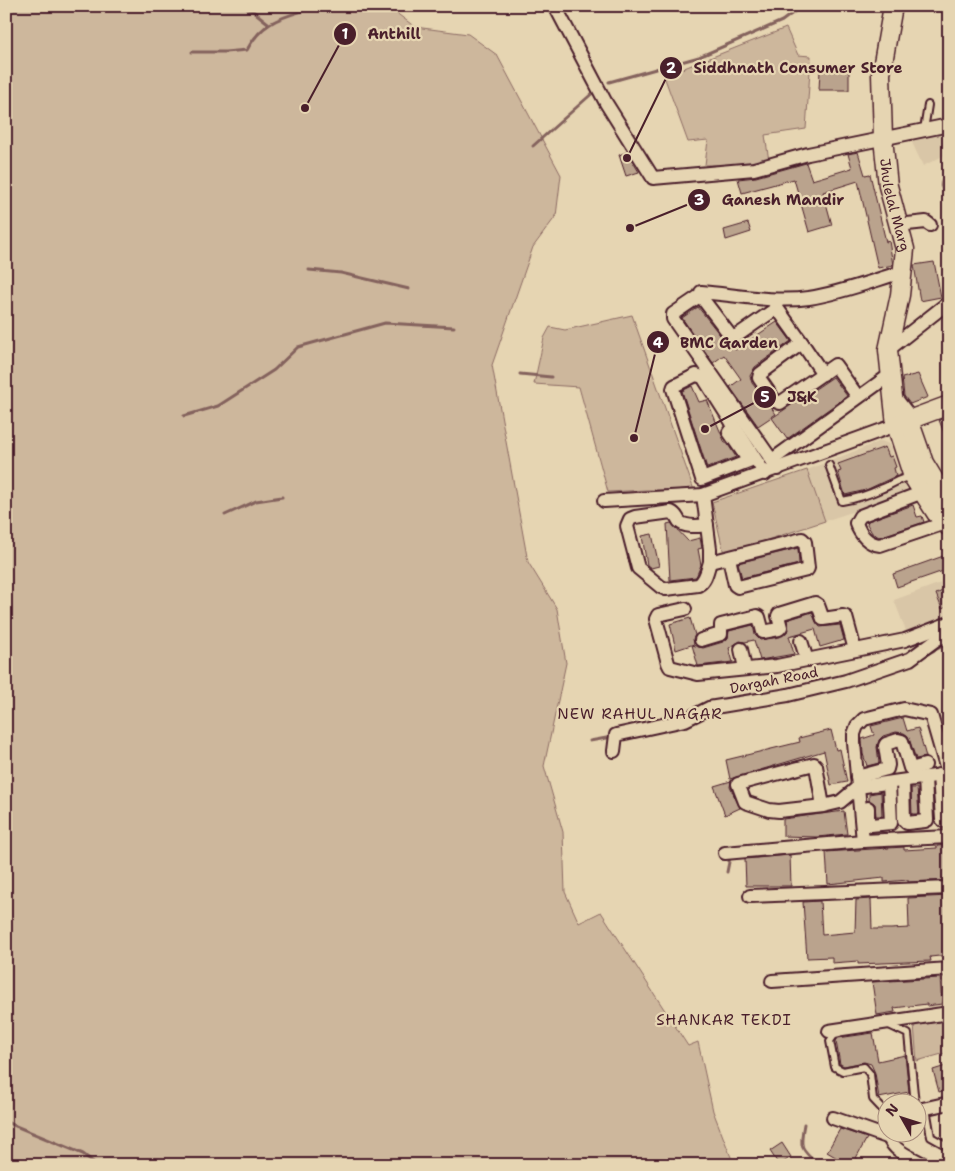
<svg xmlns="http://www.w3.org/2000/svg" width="955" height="1171" font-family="'Shantell Sans',sans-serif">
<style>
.built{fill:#d9c6a7}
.green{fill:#cdb79c;stroke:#8c6b64}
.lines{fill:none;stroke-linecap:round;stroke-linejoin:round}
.stream{stroke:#84625d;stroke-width:3}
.building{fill:#baa38d;stroke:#4a1f2b}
.lane-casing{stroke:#4a1f2b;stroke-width:10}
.street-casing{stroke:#4a1f2b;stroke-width:16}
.secondary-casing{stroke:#4a1f2b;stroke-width:21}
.lane{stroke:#e6d5b2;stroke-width:6}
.street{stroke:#e6d5b2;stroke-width:12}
.secondary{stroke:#e6d5b2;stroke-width:18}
.labels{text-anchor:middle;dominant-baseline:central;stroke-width:4.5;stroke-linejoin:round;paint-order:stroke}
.street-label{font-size:14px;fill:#4a1f2b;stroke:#e6d5b2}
.neighbourhood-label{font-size:15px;letter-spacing:1px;fill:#4a1f2b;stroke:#e6d5b2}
.leader{fill:none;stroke:#4a1f2b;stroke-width:2}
.callout-dot{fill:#4a1f2b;stroke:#e6d5b2;stroke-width:2}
.mark-label{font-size:15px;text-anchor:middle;font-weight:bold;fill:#fff}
.callout-label{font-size:15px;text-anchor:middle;font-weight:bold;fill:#4a1f2b;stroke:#e6d5b2;stroke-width:4.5;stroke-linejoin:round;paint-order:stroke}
</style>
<rect width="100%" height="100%" fill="#e6d5b2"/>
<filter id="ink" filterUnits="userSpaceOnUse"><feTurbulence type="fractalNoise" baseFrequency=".02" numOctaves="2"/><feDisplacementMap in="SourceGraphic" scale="10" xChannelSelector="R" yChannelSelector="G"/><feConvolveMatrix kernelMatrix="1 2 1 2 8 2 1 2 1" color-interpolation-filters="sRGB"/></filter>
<g filter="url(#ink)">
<!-- built -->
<g class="built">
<polygon points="949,130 949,153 923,166 910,138"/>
<polygon points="881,441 889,444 908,493 825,521 807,470"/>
<polygon points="949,580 949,615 906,631 894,600"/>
</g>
<!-- green -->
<g class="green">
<polygon points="6,6 387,6 415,27 468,34 497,55 561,175 556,216 533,247 492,365 528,562 557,609 566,663 544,766 563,832 565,892 579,923 601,912 688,1046 698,1042 713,1111 734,1165 6,1165"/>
<polygon points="786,28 798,55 811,56 806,129 765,135 769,161 742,165 705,165 708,140 688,142 664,76"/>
<polygon points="632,315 694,490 646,490 608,492 579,387 534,384 544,338 550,327 565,330"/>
<polygon points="807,470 825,521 724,554 712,502"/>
<polygon points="949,1018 949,1052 917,1061 914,1025"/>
</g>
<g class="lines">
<!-- stream -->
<g class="stream">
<polyline points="241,6 253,11 268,23"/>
<path d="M 192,52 L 225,52 L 247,50 C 264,18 286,17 318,6"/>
<polyline points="609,82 699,57 782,21 802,6"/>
<polyline points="533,146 596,90"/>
<polyline points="309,270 341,273 409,289"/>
<polyline points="520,374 551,377"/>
<polyline points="184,416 218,406 274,370 298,347 385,323 454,327"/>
<polyline points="225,515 256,501 282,497"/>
<polyline points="925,655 949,643"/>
<polyline points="590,741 612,737"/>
<polyline points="727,872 730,857 732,857"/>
<polyline points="6,1122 83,1154 97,1165"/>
<path d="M 804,1124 C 799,1149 801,1149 820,1165"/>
</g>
</g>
<!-- building -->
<g class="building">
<polygon points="820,70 849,70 849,90 819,90"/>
<polygon points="627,152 639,172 626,176 619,155"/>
<polygon points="858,152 865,175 870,174 886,242 889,241 893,265 878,268 858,181 823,192 832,225 809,232 794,179 742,193 738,179 756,177 806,163 812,180 852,168 848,154"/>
<polygon points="748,223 751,232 726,240 724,230"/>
<polygon points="934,262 941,297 920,301 914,265"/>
<polygon points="698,307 724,340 730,344 735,350 777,322 791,341 755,367 750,376 752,383 776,414 758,426 730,387 741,379 724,355 713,363 682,318"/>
<polygon points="918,374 928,397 910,404 904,396 902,378"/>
<polygon points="833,377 847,396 787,439 772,418"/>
<polygon points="692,386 699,402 707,400 725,443 727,443 736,457 707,468 682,391"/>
<polygon points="949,416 949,443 948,443 939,420"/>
<polygon points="885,447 889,457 892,456 896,467 894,468 896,476 866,490 845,495 838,472 841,471 838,464"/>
<polygon points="913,505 917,517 922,516 924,522 879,537 872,533 867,524 868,521"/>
<polygon points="671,523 688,541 700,538 702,548 698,549 701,565 696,577 670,580 667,524"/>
<polygon points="652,534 659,566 651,568 647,565 642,536"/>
<polygon points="798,548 799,564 742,578 738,563"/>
<polygon points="949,554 949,569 897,587 893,574"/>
<polygon points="949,588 949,606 942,609 936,594"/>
<polygon points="812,612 816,622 820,627 840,625 844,640 820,647 815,629 789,636 794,654 760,660 754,640 745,642 740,641 729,648 733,662 698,666 692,645 703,648 723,642 728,638 729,631 753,625 755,635 760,640 780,637 789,630 787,620"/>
<polygon points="690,618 695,635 693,639 694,644 676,650 670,624"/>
<polygon points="903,718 907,731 918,728 926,757 916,759 908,736 904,733 896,732 883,736 879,740 877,747 879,763 867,766 863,754 862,739 874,735 871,726"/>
<polygon points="831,730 836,750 840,749 847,782 831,785 824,751 730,779 726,760 800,742 799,738"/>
<polygon points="731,781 730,787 740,808 725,815 714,786"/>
<polygon points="911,788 917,788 919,814 912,814"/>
<polygon points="881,792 882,816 876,816 875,804 869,800 869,794"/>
<polygon points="844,811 847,834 817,837 783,836 783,819"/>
<polygon points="949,845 949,880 908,882 908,880 884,882 884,878 828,884 826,852 904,847 904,850 937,848 937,846"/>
<polygon points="790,855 791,886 746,886 745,859"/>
<polygon points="949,896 949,955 930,957 931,961 858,964 858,961 832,963 832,957 807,958 803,902 820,901 822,935 855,932 856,900 871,899 872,929 891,929 909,928 908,898"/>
<polygon points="940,978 942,1004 927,1006 927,1004 894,1008 895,1012 877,1015 872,982"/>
<polygon points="873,1033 878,1061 905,1055 909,1092 879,1098 875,1073 871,1064 864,1062 844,1066 840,1064 836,1041 838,1038"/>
<polygon points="949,1065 949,1089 939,1092 933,1070"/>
<polygon points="840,1129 867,1138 856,1158 868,1165 849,1165 827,1152"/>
<polygon points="782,1143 791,1157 779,1165 770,1151"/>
</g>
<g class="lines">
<!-- lane casing -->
<g class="lane-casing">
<g id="lane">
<polyline points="924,130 928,105"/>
<path d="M 829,465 L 842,501 C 856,499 870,494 883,488 C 893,484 901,477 912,477"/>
<polyline points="889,1025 908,1034 915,1104"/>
<polyline points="839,1033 835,1034 830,1041 835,1067 843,1071 864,1067 870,1074 873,1099 888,1115"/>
<polyline points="926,1108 931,1137 949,1147"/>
</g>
</g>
<!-- street casing -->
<g class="street-casing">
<g id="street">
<polyline points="555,6 606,103 653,178 754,169 808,154 949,125"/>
<polyline points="948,185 949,182"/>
<polyline points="898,225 926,222 930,225"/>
<path d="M 701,292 C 736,295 774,303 809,298 C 841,293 872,281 902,272"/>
<polyline points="802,343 823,374"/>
<polyline points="888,350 949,302"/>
<path d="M 734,426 L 729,432 L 749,461 L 702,479 L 673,389 L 674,386 L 696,375 L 703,377 C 723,409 744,441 765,474"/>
<polyline points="772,460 891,374"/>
<polyline points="778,469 673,319 673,314 698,297 702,298 730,335 735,337 777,308 802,343 760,374 759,378 775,401 780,403 835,365 858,397"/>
<path d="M 923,492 L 860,516 L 856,523 C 860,534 868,544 880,545 L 945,523"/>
<polyline points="703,495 710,549 710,562 802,539 805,542 808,568 807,570 738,587 735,585 729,558"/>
<polyline points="604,501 703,495 896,425"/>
<path d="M 707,525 C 698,526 685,528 679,521 C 676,516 676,514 671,512 L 635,517 L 630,519 L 627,526 L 638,568 L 661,587 L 666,589 L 698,585 C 706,581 707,571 710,562"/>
<polyline points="685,609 658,615 656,619 668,663 670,667 698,674 777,666 905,640 949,623"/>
<polyline points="701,640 721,634 721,625 757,616 759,617 763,632 779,629 781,627 778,616 779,614 815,603 818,605 823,619 843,616 846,617 855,650"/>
<polyline points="801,641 807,660"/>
<polyline points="741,649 745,669"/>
<polyline points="614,751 616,735 685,720 709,708 788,695 846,681 910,659 937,639 949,635"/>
<polyline points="939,775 942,819 944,821 949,821"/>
<polyline points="857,777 887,769 888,765 885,746 886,744 898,740 902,741 910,768 911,769 925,765"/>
<polyline points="903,781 904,820 907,823 925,821 927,820 925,777"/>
<polyline points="823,806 816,766 814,764 738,784 745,802 769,810 779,811 823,806 840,802 858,787 949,774"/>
<polyline points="868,808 868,822 871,825 891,823 889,783"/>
<polyline points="863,841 854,743 854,734 857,726 864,719 904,709 931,715 948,774"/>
<polyline points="725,853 863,841 949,837"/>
<polyline points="750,896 949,888"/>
<polyline points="772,981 949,969"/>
<polyline points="829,1031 949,1013"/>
<polyline points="918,1110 949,1103"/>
<polyline points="833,1118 887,1137"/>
<path d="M 888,1128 C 886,1149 909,1156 925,1165"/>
</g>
</g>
<!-- secondary casing -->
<g class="secondary-casing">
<g id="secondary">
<path id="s1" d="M 893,6 L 881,74 L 883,138 L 888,186 L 905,249 L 900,295 L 888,350 L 896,425 L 913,477 L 936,513 L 949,527"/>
<polyline points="895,402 909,420 924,463 949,504"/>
<polyline points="898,424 949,405"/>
</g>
</g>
<!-- lane -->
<use href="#lane" class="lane"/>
<!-- street -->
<use href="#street" class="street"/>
<!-- secondary -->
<use href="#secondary" class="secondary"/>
</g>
</g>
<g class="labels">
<!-- street labels -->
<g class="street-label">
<text stroke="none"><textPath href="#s1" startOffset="201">Jhulelal Marg</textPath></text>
<text transform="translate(774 680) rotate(-11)">Dargah Road</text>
</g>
<!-- neighbourhood labels -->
<g class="neighbourhood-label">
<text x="640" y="714">NEW RAHUL NAGAR</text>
<text x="724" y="1020">SHANKAR TEKDI</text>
</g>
</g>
<!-- callouts -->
<path class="leader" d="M305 108L345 34M627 158L671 68M630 228L699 200M634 438L658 342M705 429L765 397"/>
<g class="callout-dot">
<circle cx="305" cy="108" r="5"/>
<circle cx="627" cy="158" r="5"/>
<circle cx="630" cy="228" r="5"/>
<circle cx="634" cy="438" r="5"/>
<circle cx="705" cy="429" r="5"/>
<circle cx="345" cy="34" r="12"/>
<circle cx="671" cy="68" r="12"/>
<circle cx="699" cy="200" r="12"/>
<circle cx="658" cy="342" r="12"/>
<circle cx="765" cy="397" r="12"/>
</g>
<g class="mark-label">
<text x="345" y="39">1</text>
<text x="671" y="73">2</text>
<text x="699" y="205">3</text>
<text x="658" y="348">4</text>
<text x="765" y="402">5</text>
</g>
<g class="callout-label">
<text x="394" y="39">Anthill</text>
<text x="798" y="73">Siddhnath Consumer Store</text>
<text x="783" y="205">Ganesh Mandir</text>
<text x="729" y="348">BMC Garden</text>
<text x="802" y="402">J&amp;K</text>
</g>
<!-- margin -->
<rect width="955" height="1171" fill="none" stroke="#e6d5b2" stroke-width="25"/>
<rect x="12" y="12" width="930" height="1146" fill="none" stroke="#4a1f2b" stroke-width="2" filter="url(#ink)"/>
<!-- north arrow -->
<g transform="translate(902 1118) rotate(309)"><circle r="24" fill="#e6d5b2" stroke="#a88c7c"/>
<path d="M0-4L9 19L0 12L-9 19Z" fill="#4a1f2b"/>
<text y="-8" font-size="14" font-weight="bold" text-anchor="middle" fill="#4a1f2b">N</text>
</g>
</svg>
